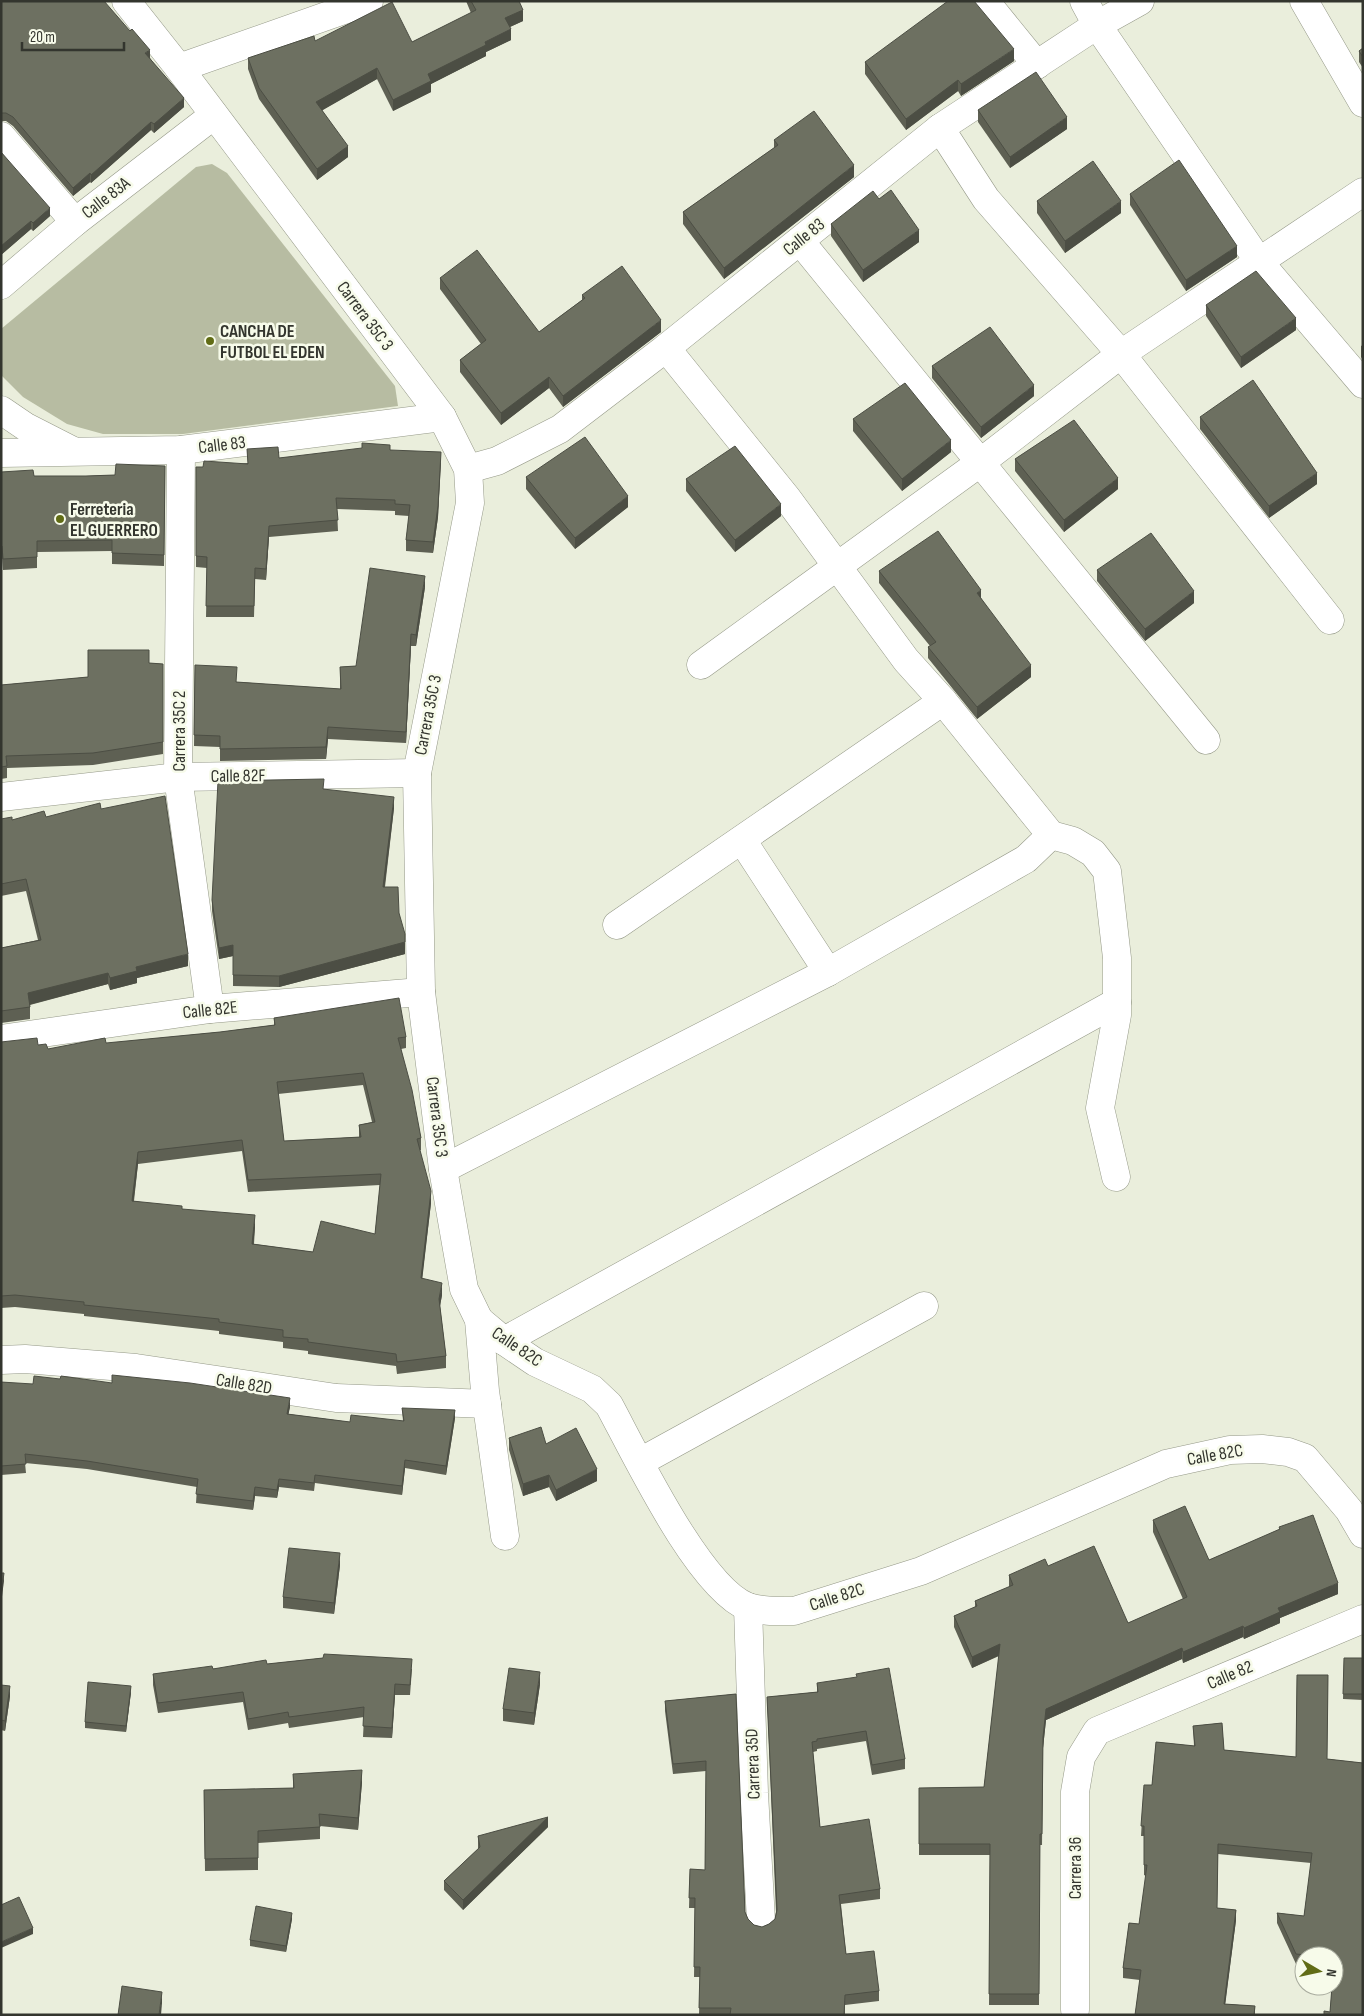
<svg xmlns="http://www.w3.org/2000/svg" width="1364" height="2016" font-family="'Sofia Sans Condensed',sans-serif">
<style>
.green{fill:#b7bca2}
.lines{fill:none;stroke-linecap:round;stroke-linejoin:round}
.minor-casing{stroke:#959988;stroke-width:29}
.minor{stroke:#fff;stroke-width:28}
.wall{fill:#5e6053;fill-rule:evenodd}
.shaded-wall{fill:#4c4e44}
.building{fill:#6d7061;stroke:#4c4e44;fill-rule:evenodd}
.poi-dot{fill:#616c15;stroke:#f7fbea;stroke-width:2}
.labels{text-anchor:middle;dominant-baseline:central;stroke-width:5;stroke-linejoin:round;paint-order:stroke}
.street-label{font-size:18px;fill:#33352e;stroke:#f7fbea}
.poi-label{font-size:18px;font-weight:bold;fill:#33352e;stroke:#f7fbea;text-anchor:start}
</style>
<rect width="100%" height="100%" fill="#eaeedc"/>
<!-- green -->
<polygon class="green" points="212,164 227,173 395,386 398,406 183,434 103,434 67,424 23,397 1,375 1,329 196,167"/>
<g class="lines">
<!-- minor casing -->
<g class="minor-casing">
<g id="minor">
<polyline points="126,1 179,68 442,417 468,469 470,503 417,773 421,992 443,1169 464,1289 479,1320 485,1391 505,1536"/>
<polyline points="985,1 1037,65"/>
<polyline points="1084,1 1097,25 1260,263 1363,384"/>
<polyline points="1304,1 1363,103"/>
<polyline points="179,68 369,1"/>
<polyline points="940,128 986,199 1121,354 1330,620"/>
<polyline points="1,136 75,222"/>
<polyline points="800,241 1206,740"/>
<polyline points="1,285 75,222 214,115"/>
<polyline points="666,348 787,498 906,660 943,701 1051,835 1073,841 1093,853 1107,871 1117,958 1117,1015 1100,1108 1116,1177"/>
<polyline points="1,410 26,427 73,451"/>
<polyline points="181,450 178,777 210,1009"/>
<polyline points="1,453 181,450 442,417"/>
<polyline points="468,469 497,461 560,429 666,348 940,128 1097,25 1140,1"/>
<polyline points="701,665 981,462 1121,354 1363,192"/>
<polyline points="1,797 178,777 417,773"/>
<polyline points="742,840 828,972"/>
<polyline points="617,925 943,701"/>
<polyline points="1,1039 210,1009 421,992"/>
<polyline points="443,1169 828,972 1026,859 1051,835"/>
<path d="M 479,1320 L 504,1341 L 535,1362 L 592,1389 L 609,1405 C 635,1453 699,1588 748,1607 C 762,1612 779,1611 794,1611 L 921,1571 L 1166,1464 L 1230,1450 L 1262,1449 L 1288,1452 L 1305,1458 L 1349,1510 L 1363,1534"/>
<polyline points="504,1341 1117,1002"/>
<polyline points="1,1360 25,1359 136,1368 336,1398 487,1404"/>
<polyline points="640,1462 924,1306"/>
<polyline points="748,1607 754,1793 761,1921"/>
<polyline points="1075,2010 1075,1792 1081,1757 1097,1731 1363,1619"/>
</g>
</g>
<!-- minor -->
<use href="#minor" class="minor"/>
</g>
<!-- wall -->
<g class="wall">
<polygon points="1,1 150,58 184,107 154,133 151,130 91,183 90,182 73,196 13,126 6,121 1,121"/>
<polygon points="466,1 519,1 523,21 510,27 511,40 486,52 486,56 431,84 431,92 393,111 377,79 322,110 348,157 317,180 259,99 248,69 248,58 315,41 412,42 471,13"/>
<polygon points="1363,48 1363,68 1359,62 1359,51"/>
<polygon points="1014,61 961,96 958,91 906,130 865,74 865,62"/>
<polygon points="978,110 1067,129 1010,168 978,122"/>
<polygon points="774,140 854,177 724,279 683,224 683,212 774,148"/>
<polygon points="1,152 50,216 33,231 31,229 1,255"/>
<polygon points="1130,194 1237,257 1186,291 1130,205"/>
<polygon points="879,199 919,242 863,282 831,236 831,224"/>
<polygon points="1037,201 1121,213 1065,253 1037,213"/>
<polygon points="440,278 539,332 582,300 582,295 661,332 563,407 549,388 501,425 460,372 460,360 481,344 440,289"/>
<polygon points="1206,305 1296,330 1241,368 1206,316"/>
<polygon points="1363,345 1363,360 1361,357 1361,346"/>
<polygon points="932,366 1034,396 981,438 932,378"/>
<polygon points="1200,417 1317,484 1269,518 1200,429"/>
<polygon points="853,419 951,452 902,491 853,431"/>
<polygon points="247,449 279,458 390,450 441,463 438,517 433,553 406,551 406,540 409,516 395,515 395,511 337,509 338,531 269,537 266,580 255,579 254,617 206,617 207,568 196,567 196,467 203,467 248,463"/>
<polygon points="1015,459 1118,489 1064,532 1015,471"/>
<polygon points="165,466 164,566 112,564 112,551 37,552 37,568 3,570 2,556 1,556 1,472 34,476 86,476 115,475"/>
<polygon points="526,477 628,507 575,549 526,489"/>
<polygon points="686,479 781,516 735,552 686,491"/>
<polygon points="1097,570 1194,603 1145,641 1097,581"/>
<polygon points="879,571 981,598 1031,677 977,719 928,658 928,647 930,646 879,583"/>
<polygon points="425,587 416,646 411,646 406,743 328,739 326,759 220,761 220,747 194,746 195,665 237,682 340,689 340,667 356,666"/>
<polygon points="149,663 163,664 163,754 93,765 7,768 7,778 1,779 1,685 88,677"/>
<polygon points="324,789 394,808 385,887 399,913 405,954 279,987 233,986 233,956 219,959 212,911 212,900"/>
<polygon points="101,809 188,966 137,978 137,983 110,990 108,984 30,1005 30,1019 1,1023 1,948 38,940 26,891 1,896 1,819 12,820 46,817"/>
<path d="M 274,1018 L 406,1037 L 406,1048 L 401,1049 L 421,1138 L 421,1150 L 420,1150 L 431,1203 L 422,1278 L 442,1295 L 440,1306 L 446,1356 L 446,1368 L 397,1374 L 396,1366 L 308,1354 L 308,1351 L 283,1348 L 283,1342 L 219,1334 L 219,1331 L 84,1316 L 84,1314 L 15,1307 L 1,1308 L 1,1042 L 38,1045 L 48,1049 L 220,1032 L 274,1025 ZM 363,1085 L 372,1122 L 359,1125 L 359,1137 L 284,1141 L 278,1094 ZM 242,1151 L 248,1192 L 380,1185 L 375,1234 L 313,1252 L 254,1244 L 255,1227 L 182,1209 L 134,1201 L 138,1164 Z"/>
<polygon points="1,1382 290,1407 288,1414 350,1422 403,1421 402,1408 455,1418 446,1475 405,1468 402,1495 315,1483 314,1491 279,1487 277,1498 255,1496 253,1510 196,1503 197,1487 87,1469 25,1463 26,1473 1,1475"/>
<polygon points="509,1438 597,1481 556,1501 549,1487 523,1496 509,1450"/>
<polygon points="1153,1520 1209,1560 1279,1530 1279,1527 1338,1594 1280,1618 1280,1623 1244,1639 1243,1637 1183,1663 1182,1659 1046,1720 1043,1748 1042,1845 1040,1845 1039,2005 989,2005 990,1855 919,1855 919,1788 984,1787 999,1656 972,1668 954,1627 954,1616 975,1607 975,1601 1009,1587 1009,1575 1048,1566 1128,1623 1183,1599 1153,1532"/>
<polygon points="340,1565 334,1614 283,1608 283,1597"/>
<polygon points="323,1658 412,1669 410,1695 395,1695 392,1738 363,1737 364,1717 289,1728 288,1723 248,1730 243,1702 158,1713 153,1685 153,1674 267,1664"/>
<polygon points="1344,1658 1363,1658 1363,1700 1343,1699"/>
<polygon points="1297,1675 1328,1675 1327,1759 1363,1763 1363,2015 1324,2015 1324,2011 1330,2012 1332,1986 1334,1986 1334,1956 1304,1956 1304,1965 1296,1964 1277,1923 1277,1913 1304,1916 1311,1863 1218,1854 1217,1908 1236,1910 1236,1920 1225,2004 1255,2006 1255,2015 1135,2015 1140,1980 1123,1978 1123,1968 1129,1923 1139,1924 1146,1876 1144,1875 1144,1836 1141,1836 1144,1785 1152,1785 1156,1742 1194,1746 1193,1726 1222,1723 1224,1750 1296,1757"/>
<polygon points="817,1683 905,1759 905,1769 872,1775 866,1741 817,1749 817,1751 813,1752 820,1827 880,1889 880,1899 841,1904 846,1954 879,1991 879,2001 845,2005 845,2015 699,2015 700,1977 694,1977 695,1908 689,1908 690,1869 705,1870 706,1771 673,1774 665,1711 665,1701 736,1694 745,1912 748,1919 754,1925 762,1927 769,1924 775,1919 776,1912 767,1697 817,1692"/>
<polygon points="540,1684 534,1725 503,1721 503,1709"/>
<polygon points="1,1685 10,1696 5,1731 1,1730"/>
<polygon points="131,1692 126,1732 85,1728 85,1722"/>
<polygon points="293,1774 362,1782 358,1830 320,1826 320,1839 258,1843 258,1870 205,1871 204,1790 293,1788"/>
<polygon points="548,1827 463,1910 444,1890 444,1881 478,1849 478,1836"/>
<polygon points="292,1919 286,1952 250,1946 250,1940"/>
</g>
<!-- shaded-wall -->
<g class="shaded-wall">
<polygon points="523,10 523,21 505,29 505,18"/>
<polygon points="511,29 511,40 486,52 486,56 431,84 431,92 393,111 393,100 428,74 485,42"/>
<polygon points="1014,49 1014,61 961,96 961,84"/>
<polygon points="150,50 150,58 145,62 145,53"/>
<polygon points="377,68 377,79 316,114 316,102"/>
<polygon points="958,80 958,91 906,130 906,119"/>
<polygon points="184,98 184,107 154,133 154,124"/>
<polygon points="1067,117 1067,129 1010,168 1010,157"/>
<polygon points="151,122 151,130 91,183 91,175"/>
<polygon points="348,146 348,157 317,180 317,169"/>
<polygon points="854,165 854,177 724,279 724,268"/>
<polygon points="90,173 90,182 73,196 73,188"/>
<polygon points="1121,201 1121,213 1065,253 1065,241"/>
<polygon points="50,208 50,216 33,231 33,223"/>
<polygon points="31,221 31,229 1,255 1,246"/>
<polygon points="919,230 919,242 863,282 863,270"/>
<polygon points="1237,246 1237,257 1186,291 1186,280"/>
<polygon points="1296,318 1296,330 1241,368 1241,357"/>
<polygon points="661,320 661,332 563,407 563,396"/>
<polygon points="549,377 549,388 501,425 501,413"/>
<polygon points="1034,385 1034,396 981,438 981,427"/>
<polygon points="951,440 951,452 902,491 902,479"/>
<polygon points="441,452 438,517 433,553 433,542"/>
<polygon points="1317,473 1317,484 1269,518 1269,506"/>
<polygon points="1118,478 1118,489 1064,532 1064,520"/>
<polygon points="628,496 628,507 575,549 575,538"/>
<polygon points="781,504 781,516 735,552 735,540"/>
<polygon points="269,526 269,537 266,580 266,569"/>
<polygon points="425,576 425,587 416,646 416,635"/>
<polygon points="981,590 981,601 977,593"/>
<polygon points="1194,591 1194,603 1145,641 1145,629"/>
<polygon points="411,634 411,646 406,743 406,732"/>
<polygon points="1031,665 1031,677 977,719 977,707"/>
<polygon points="328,727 328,739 326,759 326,747"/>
<polygon points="394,797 394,808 383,899 383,887"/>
<polygon points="405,942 405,954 279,987 279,976"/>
<polygon points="233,945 233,956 219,959 219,948"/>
<polygon points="188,954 188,966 137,978 137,983 110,990 110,978 136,967"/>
<polygon points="108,973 108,984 28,1005 28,993"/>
<polygon points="138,1152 138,1164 132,1213 132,1201"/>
<polygon points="431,1191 431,1203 421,1290 421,1278"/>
<polygon points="255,1215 255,1227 252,1256 252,1244"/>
<polygon points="442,1283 442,1295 439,1311 439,1299"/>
<polygon points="290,1398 290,1407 287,1422 287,1414"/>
<polygon points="455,1410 455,1418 446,1475 446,1466"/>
<polygon points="405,1460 405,1468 402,1495 402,1486"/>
<polygon points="597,1469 597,1481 556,1501 556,1490"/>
<polygon points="549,1475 549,1487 523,1496 523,1484"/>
<polygon points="279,1479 279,1487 277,1498 277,1490"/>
<polygon points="255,1487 255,1496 253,1510 253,1501"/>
<polygon points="340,1553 340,1565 334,1614 334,1603"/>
<polygon points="4,1573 4,1581 1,1604 1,1595"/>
<polygon points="1338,1583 1338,1594 1280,1618 1280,1623 1244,1639 1244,1628 1278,1608"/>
<polygon points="1243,1626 1243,1637 1183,1663 1183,1652"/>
<polygon points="1000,1644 1000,1655 972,1668 972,1657"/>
<polygon points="1182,1648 1182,1659 1046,1720 1043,1748 1042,1845 1043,1737 1046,1709"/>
<polygon points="540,1672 540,1684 534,1725 534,1713"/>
<polygon points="395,1684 395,1695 392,1738 392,1728"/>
<polygon points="10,1686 10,1696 5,1731 5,1721"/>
<polygon points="131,1686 131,1692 126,1732 126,1726"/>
<polygon points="362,1770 362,1782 358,1830 358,1818"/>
<polygon points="548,1817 548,1827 463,1910 463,1900"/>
<polygon points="1236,1910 1236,1920 1224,2014 1224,2004"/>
<polygon points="292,1913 292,1919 286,1952 286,1946"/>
<polygon points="33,1928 33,1934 1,1948 1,1942"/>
<polygon points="162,1992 162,2003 161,2015 159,2015"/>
</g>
<!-- building -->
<g class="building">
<polygon points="1,1 104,1 130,31 132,29 150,50 145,53 184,98 154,124 151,122 91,175 90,173 73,188 13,117 6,113 1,113"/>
<polygon points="471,1 519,1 523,10 505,18 511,29 485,42 486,45 428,74 431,81 393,100 377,68 316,102 348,146 317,169 259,88 248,58 314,36 315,41 392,2 412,42 476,10"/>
<polygon points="948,1 974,1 1014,49 961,84 958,80 906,119 865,62"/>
<polygon points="1363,48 1363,57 1359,51"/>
<polygon points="1036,72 1067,117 1010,157 978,110"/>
<polygon points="814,111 854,165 724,268 683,212 778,145 774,140"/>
<polygon points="1,152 50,208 33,223 31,221 1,246"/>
<polygon points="1179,160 1237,246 1186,280 1130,194"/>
<polygon points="1093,161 1121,201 1065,241 1037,201"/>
<polygon points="891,190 919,230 863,270 831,224 873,191 879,199"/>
<polygon points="477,250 539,332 585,298 582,295 622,266 661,320 563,396 549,377 501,413 460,360 486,340 440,278"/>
<polygon points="1256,271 1296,318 1241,357 1206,305"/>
<polygon points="990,327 1034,385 981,427 932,366"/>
<polygon points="1253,380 1317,473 1269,506 1200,417"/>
<polygon points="905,383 951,440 902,479 853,419"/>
<polygon points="1074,420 1118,478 1064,520 1015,459"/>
<polygon points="585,437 628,496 575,538 526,477"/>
<polygon points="362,443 390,445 390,450 441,452 438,506 433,542 406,540 410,505 395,504 395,500 336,498 338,520 269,526 266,569 255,568 254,606 206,606 207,557 196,556 196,467 203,467 204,461 248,464 247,449 278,447 279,458 362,448"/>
<polygon points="735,446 781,504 735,540 686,479"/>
<polygon points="116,464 165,466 164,555 112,553 112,540 37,541 37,557 3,559 2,546 1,545 1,472 33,470 34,476 86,476 115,475"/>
<polygon points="938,531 981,590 977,593 1031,665 977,707 928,647 936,642 879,571"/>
<polygon points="1151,533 1194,591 1145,629 1097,570"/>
<polygon points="370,568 425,576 416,635 411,634 406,732 328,727 326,747 220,749 220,736 194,735 195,665 237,667 236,682 341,689 340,667 356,666"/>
<polygon points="88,650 149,650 149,663 163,664 163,742 93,753 6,756 7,766 1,767 1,685 88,677"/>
<polygon points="324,779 323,789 394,797 383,887 398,887 399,913 405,934 405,942 279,976 233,975 233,945 219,948 212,900 218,781"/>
<polygon points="165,796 188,954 136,967 137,971 110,978 108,973 28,993 30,1007 1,1011 1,948 41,940 26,879 1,884 1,819 12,817 12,820 44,811 46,817 100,803 101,809"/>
<path d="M 399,998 L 406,1037 L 398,1038 L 412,1090 L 421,1138 L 417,1139 L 431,1191 L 421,1278 L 442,1283 L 439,1299 L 446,1356 L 397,1362 L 396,1354 L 308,1342 L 308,1339 L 283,1337 L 283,1330 L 219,1322 L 219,1319 L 84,1305 L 84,1302 L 15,1295 L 1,1296 L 1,1042 L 37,1038 L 38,1045 L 46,1044 L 48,1049 L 105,1038 L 106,1043 L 220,1032 L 275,1025 L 274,1018 ZM 363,1073 L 375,1122 L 359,1125 L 361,1137 L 284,1141 L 277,1082 ZM 242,1140 L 248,1180 L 381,1174 L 375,1234 L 321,1221 L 313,1252 L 252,1244 L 255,1215 L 182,1209 L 182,1206 L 132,1201 L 138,1152 Z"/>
<polygon points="112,1375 190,1383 290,1398 287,1414 350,1422 351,1415 404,1421 402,1408 455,1410 446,1466 405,1460 402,1486 315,1475 314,1483 279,1479 277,1490 255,1487 253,1501 196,1494 198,1479 87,1461 25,1454 26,1464 1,1466 1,1382 33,1384 34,1376 60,1379 61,1376 112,1383"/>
<polygon points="541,1427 546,1444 576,1428 597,1469 556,1490 549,1475 523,1484 509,1438"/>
<polygon points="1185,1506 1209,1560 1280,1529 1279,1527 1313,1515 1338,1583 1278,1608 1280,1612 1244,1628 1243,1626 1183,1652 1182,1648 1046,1709 1043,1737 1042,1834 1040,1834 1039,1994 989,1994 990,1844 919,1844 919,1788 984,1787 1000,1644 972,1657 954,1616 977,1606 975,1601 1013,1585 1009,1575 1045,1559 1048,1566 1094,1546 1128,1623 1187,1597 1153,1520"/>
<polygon points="289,1548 340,1553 334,1603 283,1597"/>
<polygon points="1,1573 4,1573 1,1595"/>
<polygon points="324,1654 412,1659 410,1685 395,1684 392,1728 363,1726 364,1707 289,1717 288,1712 248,1719 243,1692 158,1703 153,1674 212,1666 213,1669 266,1660 267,1664 323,1658"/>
<polygon points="1344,1658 1363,1658 1363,1694 1343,1694"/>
<polygon points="509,1668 540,1672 534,1713 503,1709"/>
<polygon points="889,1668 905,1759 872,1765 866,1731 817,1739 817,1741 812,1742 820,1827 869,1819 880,1889 839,1895 846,1954 874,1951 879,1991 845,1995 844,2015 730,2015 731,2008 699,2008 700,1967 694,1967 695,1898 689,1898 690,1869 705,1870 706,1761 673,1764 665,1701 736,1694 745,1912 748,1919 754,1925 762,1927 769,1924 775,1919 777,1910 767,1697 818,1692 817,1683 857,1677 856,1674"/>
<polygon points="1297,1675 1328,1675 1327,1759 1363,1763 1363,2015 1324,2015 1324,2011 1330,2012 1332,1986 1334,1986 1335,1958 1334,1956 1318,1956 1296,1954 1277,1913 1304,1916 1312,1853 1218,1844 1217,1908 1236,1910 1224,2004 1255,2006 1254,2015 1135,2015 1141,1970 1123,1968 1129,1923 1139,1924 1147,1865 1144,1865 1144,1826 1141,1826 1144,1785 1152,1785 1156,1742 1195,1746 1193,1726 1222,1723 1224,1750 1296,1757"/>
<polygon points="88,1682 131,1686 126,1726 85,1722"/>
<polygon points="1,1685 10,1686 5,1721 1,1720"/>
<polygon points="362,1770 358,1818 319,1814 320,1827 258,1831 258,1858 205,1859 204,1790 294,1788 293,1774"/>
<polygon points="548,1817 463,1900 444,1881 480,1847 478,1836"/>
<polygon points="19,1897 33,1928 1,1942 1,1905"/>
<polygon points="256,1906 292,1913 286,1946 250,1940"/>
<polygon points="122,1986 162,1992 159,2015 118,2015"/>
</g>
<!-- markers -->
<g class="poi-dot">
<circle cx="210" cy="341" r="5"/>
<circle cx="60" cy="519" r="5"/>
</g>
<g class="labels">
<!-- street labels -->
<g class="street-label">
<text transform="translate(106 198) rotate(-38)">Calle 83A</text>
<text transform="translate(804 237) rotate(-39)">Calle 83</text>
<text transform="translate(365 316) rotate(53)">Carrera 35C 3</text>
<text transform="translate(222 445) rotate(-7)">Calle 83</text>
<text transform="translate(428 715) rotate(-79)">Carrera 35C 3</text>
<text transform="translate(179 731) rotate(-90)">Carrera 35C 2</text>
<text transform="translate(238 776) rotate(-1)">Calle 82F</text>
<text transform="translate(210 1010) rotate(-6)">Calle 82E</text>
<text transform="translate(437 1117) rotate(83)">Carrera 35C 3</text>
<text transform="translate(517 1347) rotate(34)">Calle 82C</text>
<text transform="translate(244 1384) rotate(9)">Calle 82D</text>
<text transform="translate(1215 1455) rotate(-10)">Calle 82C</text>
<text transform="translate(837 1597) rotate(-18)">Calle 82C</text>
<text transform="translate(1230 1675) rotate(-23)">Calle 82</text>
<text transform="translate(753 1764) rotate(-92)">Carrera 35D</text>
<text transform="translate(1075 1868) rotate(-90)">Carrera 36</text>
</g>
<!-- poi labels -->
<g class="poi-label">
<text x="220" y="331">CANCHA DE<tspan x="220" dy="21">FUTBOL EL EDEN</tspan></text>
<text x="70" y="509">Ferreteria<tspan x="70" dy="21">EL GUERRERO</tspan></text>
</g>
</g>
<!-- border -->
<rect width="1364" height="2016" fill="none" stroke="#33352e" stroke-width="5"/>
<!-- north arrow -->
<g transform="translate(1319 1971) rotate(99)"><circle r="24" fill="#f7fbea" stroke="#a9ac9f"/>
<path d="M0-4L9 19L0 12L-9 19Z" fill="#616c15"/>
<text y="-8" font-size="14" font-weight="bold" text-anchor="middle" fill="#33352e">N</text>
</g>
<!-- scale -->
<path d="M22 42v8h102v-8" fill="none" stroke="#33352e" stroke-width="2.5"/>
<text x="30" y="42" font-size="15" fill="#33352e" stroke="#f7fbea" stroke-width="4" paint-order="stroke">20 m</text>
</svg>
